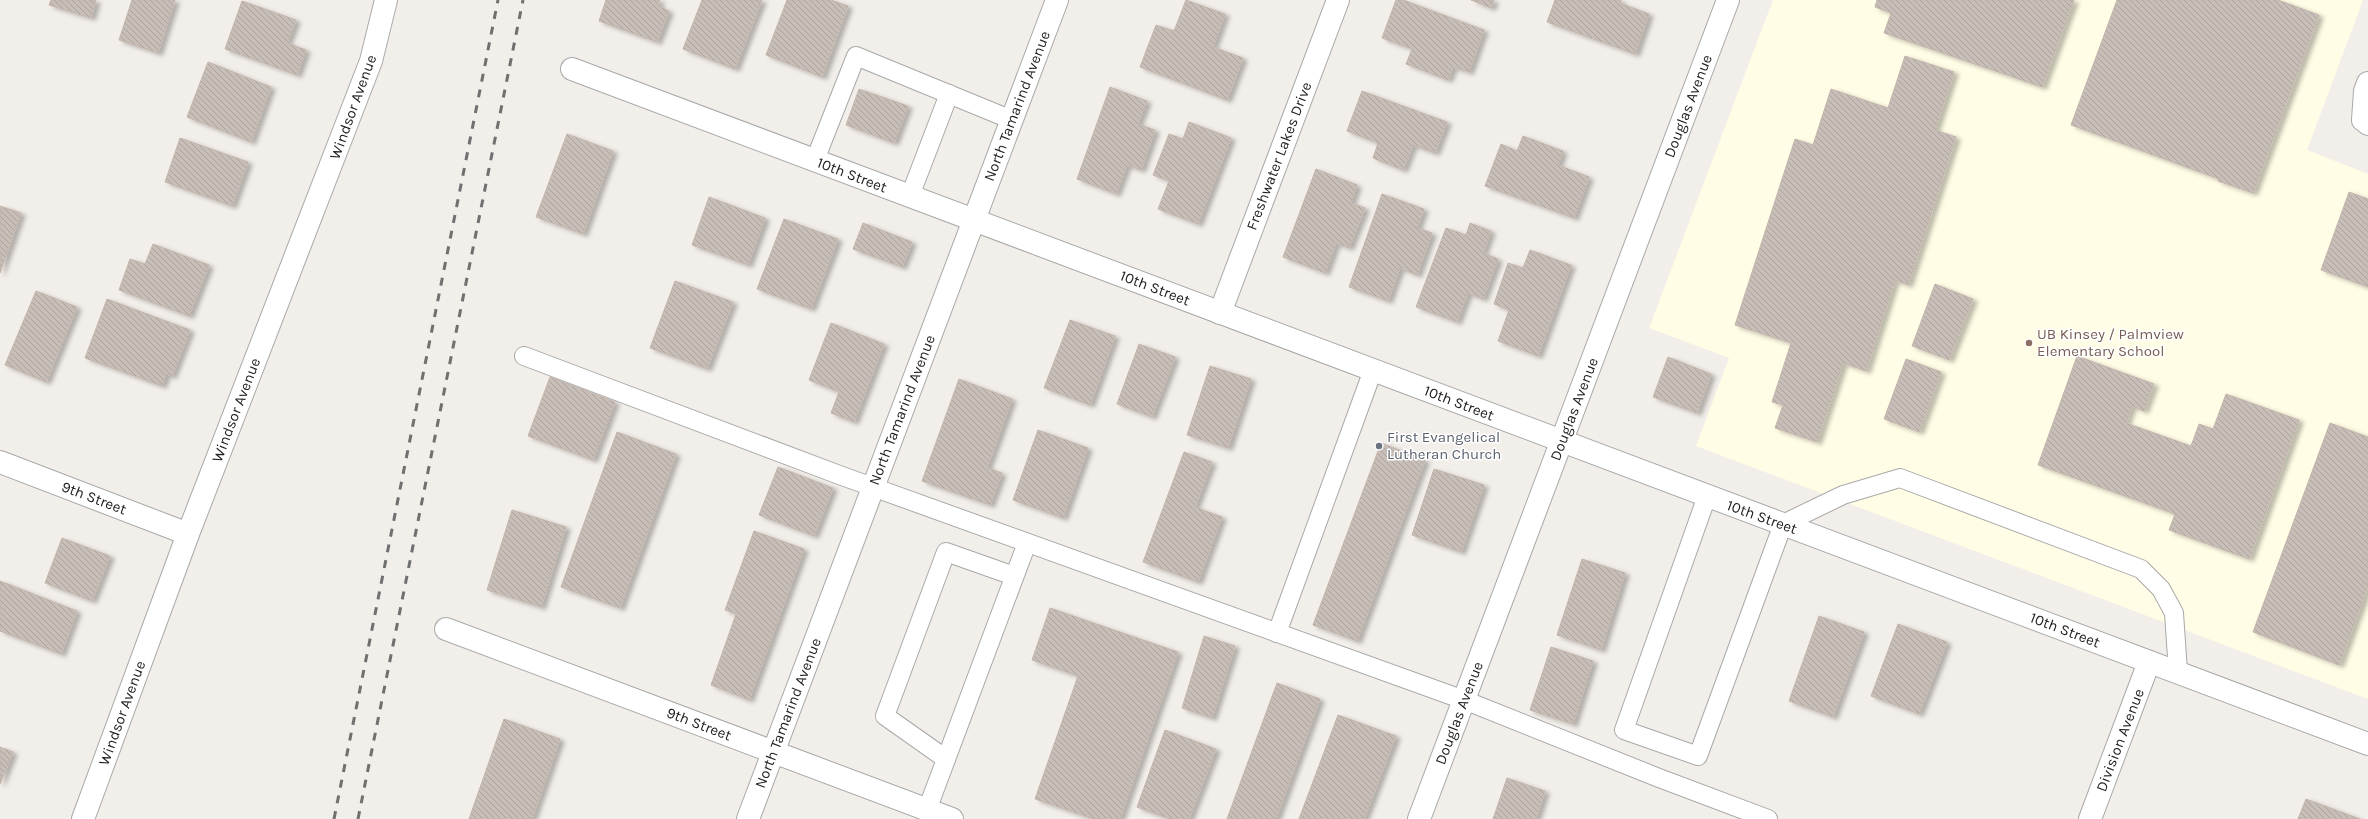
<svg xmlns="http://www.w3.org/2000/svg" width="2368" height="819" font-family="Karla,sans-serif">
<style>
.education{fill:#fffde5}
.building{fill:url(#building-back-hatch);stroke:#c4b4ab;filter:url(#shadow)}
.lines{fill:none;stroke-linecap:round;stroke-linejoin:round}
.service-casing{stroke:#a9a9a9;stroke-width:20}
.minor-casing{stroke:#a9a9a9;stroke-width:24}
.tertiary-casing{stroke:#a9a9a9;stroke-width:24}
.service{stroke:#fff;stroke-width:18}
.minor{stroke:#fff;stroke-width:22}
.tertiary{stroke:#fff;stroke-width:22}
.rail{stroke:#707070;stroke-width:3;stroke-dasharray:8 8;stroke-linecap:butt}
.education-dot{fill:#8d6e63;stroke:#fff;stroke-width:1.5}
.worship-dot{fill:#6b7280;stroke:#fff;stroke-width:1.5}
.labels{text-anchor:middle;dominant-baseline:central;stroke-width:3;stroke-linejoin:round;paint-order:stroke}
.street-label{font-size:15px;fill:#222;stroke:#fff}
.education-label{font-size:15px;fill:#785e54;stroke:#fff;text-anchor:start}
.worship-label{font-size:15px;fill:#5b616d;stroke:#fff;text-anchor:start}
</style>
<defs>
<pattern id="building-back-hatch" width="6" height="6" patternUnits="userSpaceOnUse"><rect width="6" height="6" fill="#c7beb8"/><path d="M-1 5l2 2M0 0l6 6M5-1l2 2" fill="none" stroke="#aba39e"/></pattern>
<filter id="shadow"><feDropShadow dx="4.5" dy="2.5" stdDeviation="2" flood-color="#0004"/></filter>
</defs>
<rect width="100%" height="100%" fill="#f2eee9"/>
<!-- education -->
<polygon class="education" points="1773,0 2363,0 2307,150 2368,174 2368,699 1696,446 1729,358 1649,328"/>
<!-- building -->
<g class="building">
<polygon points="51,0 96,0 91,18 49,5"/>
<polygon points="132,0 175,0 158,53 119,40"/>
<polygon points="606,0 660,0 658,6 669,11 657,42 599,21"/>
<polygon points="702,0 762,0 735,69 683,49"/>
<polygon points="787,0 831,0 848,6 822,77 766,55"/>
<polygon points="1186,0 1225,14 1213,47 1243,58 1227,100 1140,67 1156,25 1174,31"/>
<polygon points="1396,0 1403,0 1484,30 1469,72 1453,67 1448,80 1406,64 1412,49 1382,38"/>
<polygon points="1471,0 1494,0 1491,8"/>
<polygon points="1555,0 1621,0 1620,3 1649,14 1635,54 1547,22"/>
<polygon points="1877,0 2074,0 2042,87 1884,33 1891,13 1875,7"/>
<polygon points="2117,0 2278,0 2319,15 2253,193 2218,181 2219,179 2071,125"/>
<polygon points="242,1 296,20 287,43 306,50 297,75 225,49"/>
<polygon points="1905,56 1954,72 1935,130 1956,137 1908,285 1895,280 1866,371 1843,363 1817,442 1775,428 1783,405 1772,402 1791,343 1735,325 1795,139 1813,145 1831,89 1888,108"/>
<polygon points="208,62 271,87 251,142 187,117"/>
<polygon points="1110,87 1147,101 1138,124 1155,130 1141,170 1127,165 1116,194 1077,179"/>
<polygon points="859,89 908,106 894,143 846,125"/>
<polygon points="1362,91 1447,122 1435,153 1413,145 1403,170 1373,158 1378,143 1347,131"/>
<polygon points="1189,122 1231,138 1198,224 1158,209 1169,181 1153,175 1169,134 1183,139"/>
<polygon points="567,134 613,151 583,234 536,217"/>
<polygon points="1523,136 1563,151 1558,165 1589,177 1574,218 1485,186 1501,144 1517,151"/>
<polygon points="180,138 248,162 232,206 165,182"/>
<polygon points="1316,169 1357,185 1351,203 1365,208 1349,248 1336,243 1325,273 1283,257"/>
<polygon points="2349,192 2368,199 2368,287 2321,270"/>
<polygon points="1382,194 1424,209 1417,228 1432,233 1417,275 1400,268 1388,301 1349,287"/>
<polygon points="709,197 765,218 748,265 692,245"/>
<polygon points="0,206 21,213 0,273"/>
<polygon points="784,219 838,239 811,309 757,289"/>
<polygon points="863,223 912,242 902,267 853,249"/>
<polygon points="1470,223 1491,231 1483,253 1498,259 1483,299 1468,293 1457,322 1416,307 1446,228 1466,235"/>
<polygon points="153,244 209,265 189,316 119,290 130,259 145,264"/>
<polygon points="1530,250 1571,265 1538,356 1498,341 1509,310 1494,304 1508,263 1523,268"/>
<polygon points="675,281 733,302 707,369 650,348"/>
<polygon points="1935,284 1973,299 1949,360 1912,346"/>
<polygon points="36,291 77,307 46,382 5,365"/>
<polygon points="107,299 190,330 172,376 166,374 162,386 85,358"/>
<polygon points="1070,320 1115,336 1090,405 1044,388"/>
<polygon points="831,323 884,344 854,422 831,413 839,392 809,380"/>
<polygon points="1139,344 1175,357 1152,417 1117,404"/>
<polygon points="2077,356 2154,384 2144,411 2132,406 2126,423 2191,446 2199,424 2213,429 2226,394 2299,420 2249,559 2169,530 2175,514 2038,465"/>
<polygon points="1668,357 1711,374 1697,413 1653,397"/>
<polygon points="1906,359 1941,372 1919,432 1884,419"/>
<polygon points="1210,366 1251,379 1228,448 1187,435"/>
<polygon points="550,377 615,402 593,460 528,436"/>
<polygon points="959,379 1012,399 987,468 1002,473 990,505 922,481"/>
<polygon points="2330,423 2368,437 2368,586 2339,665 2253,632"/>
<polygon points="1038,430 1088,448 1063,518 1013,500"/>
<polygon points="617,432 676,454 620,608 561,587"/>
<polygon points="1381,443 1425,460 1357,641 1313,625"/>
<polygon points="1184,452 1212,462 1195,507 1222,517 1198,582 1143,562"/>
<polygon points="778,467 833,488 814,536 759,515"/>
<polygon points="1434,469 1484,485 1461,552 1412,535"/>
<polygon points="512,510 566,527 541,607 487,590"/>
<polygon points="754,531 804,549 749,700 711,685 736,614 725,610"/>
<polygon points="62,538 110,556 92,601 45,583"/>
<polygon points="1582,559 1625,573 1601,650 1557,635"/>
<polygon points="0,581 77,611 61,654 0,631"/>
<polygon points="1050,608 1178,652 1120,819 1094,819 1035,799 1078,676 1032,660"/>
<polygon points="1819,616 1864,632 1833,717 1789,701"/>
<polygon points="1898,624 1947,642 1919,714 1871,696"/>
<polygon points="1204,636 1235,646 1212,718 1182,708"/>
<polygon points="1551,647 1593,661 1573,724 1530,710"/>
<polygon points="1277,683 1320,699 1276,819 1227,819"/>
<polygon points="1338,715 1396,736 1364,819 1299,819"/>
<polygon points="504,719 560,739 532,819 469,819"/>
<polygon points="1165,730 1216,749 1189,819 1170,819 1137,807"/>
<polygon points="0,747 13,752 0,784"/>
<polygon points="1507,778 1545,791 1536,819 1493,819"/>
<polygon points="2306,799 2360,819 2298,819"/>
</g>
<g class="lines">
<!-- service casing -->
<g class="service-casing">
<g id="service">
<polyline points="815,160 856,56 1012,120"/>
<polyline points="910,196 949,94"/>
<polyline points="524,356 842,476 1464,700 1659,778 1768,819"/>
<polyline points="1707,496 1624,730 1698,756 1783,524 1843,495 1900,478 2141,569 2161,589 2174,613 2178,672"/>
<polyline points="1277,633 1373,370"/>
<polyline points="946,759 885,716 946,552 1014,576"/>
<polyline points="927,810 1027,543"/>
</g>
</g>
<!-- minor casing -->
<g class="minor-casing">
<g id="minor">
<polyline points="572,69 2368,744"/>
<polyline points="2368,83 2365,91 2363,120 2368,124"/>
<polyline points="1220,313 1338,0"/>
<polyline points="0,462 188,534"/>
<polyline points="446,629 952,819"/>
<polyline points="83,819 188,534 371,61 386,0"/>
<polyline points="1419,819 1728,0"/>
<polyline points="2090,819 2149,662"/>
</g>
</g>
<!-- tertiary casing -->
<g class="tertiary-casing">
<polyline id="tertiary" points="748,819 1057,0"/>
</g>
<!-- service -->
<use href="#service" class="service"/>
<!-- minor -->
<use href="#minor" class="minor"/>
<!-- tertiary -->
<use href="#tertiary" class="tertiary"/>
<!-- rail -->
<g class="rail">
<polyline points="334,819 498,0"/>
<polyline points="358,819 523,0"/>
</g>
</g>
<!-- markers -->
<circle class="education-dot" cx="2029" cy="343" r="4"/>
<circle class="worship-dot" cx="1379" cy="446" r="4"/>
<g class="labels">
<!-- street labels -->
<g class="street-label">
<text transform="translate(1017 106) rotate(-69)">North Tamarind Avenue</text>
<text transform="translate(1688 106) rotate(-69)">Douglas Avenue</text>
<text transform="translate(353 107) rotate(-70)">Windsor Avenue</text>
<text transform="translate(1279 156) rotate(-69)">Freshwater Lakes Drive</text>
<text transform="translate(852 175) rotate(21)">10th Street</text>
<text transform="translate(1155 288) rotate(21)">10th Street</text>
<text transform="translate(1459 403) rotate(21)">10th Street</text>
<text transform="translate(1574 409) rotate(-69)">Douglas Avenue</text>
<text transform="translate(236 410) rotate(-69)">Windsor Avenue</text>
<text transform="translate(902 410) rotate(-69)">North Tamarind Avenue</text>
<text transform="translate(94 498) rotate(21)">9th Street</text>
<text transform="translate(1762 517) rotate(20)">10th Street</text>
<text transform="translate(2065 630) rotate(21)">10th Street</text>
<text transform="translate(122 713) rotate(-70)">Windsor Avenue</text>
<text transform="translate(788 713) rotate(-69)">North Tamarind Avenue</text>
<text transform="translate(1459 713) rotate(-69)">Douglas Avenue</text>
<text transform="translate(699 724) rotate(21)">9th Street</text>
<text transform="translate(2120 740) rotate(-69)">Division Avenue</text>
</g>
<!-- education labels -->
<g class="education-label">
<text x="2037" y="334">UB Kinsey / Palmview<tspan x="2037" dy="17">Elementary School</tspan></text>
</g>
<!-- worship labels -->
<g class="worship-label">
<text x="1387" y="437">First Evangelical<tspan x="1387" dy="17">Lutheran Church</tspan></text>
</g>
</g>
</svg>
